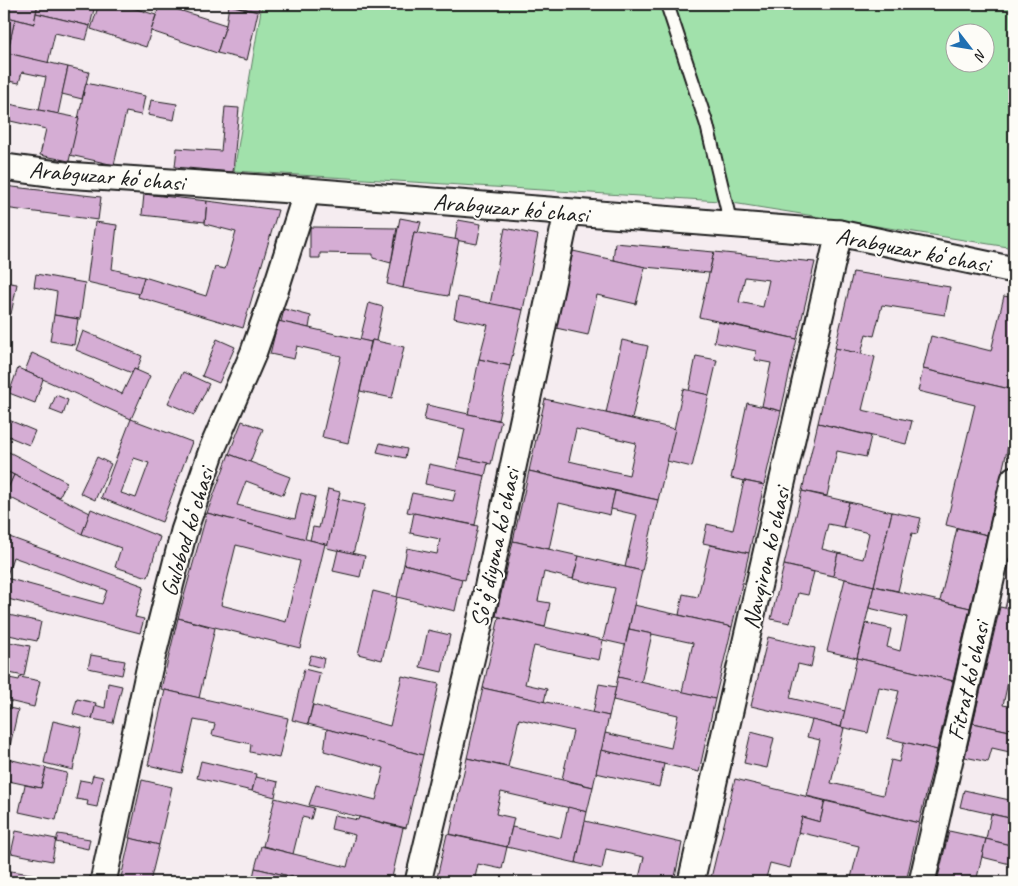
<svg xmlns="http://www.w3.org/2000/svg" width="1018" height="886" font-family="Caveat,sans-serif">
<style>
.green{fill:#a1e1ab;stroke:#5e7e64;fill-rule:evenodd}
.building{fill:#d5add4;stroke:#1c1c1c;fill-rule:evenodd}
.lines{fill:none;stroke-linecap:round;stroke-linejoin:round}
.service-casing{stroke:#1c1c1c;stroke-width:16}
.minor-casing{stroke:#1c1c1c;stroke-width:29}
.service{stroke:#fdfcf7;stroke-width:12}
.minor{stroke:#fdfcf7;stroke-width:25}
.labels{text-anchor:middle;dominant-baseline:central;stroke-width:4;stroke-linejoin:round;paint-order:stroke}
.street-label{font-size:24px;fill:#1c1c1c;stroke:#fdfcf7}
</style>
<rect width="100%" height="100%" fill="#f5ecf0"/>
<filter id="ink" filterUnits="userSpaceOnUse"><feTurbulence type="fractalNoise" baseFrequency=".02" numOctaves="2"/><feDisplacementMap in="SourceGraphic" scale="10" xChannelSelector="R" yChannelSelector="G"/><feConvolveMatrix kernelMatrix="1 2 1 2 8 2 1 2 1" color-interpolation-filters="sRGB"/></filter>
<g filter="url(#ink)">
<!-- green -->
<path class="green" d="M 262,4 L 1014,4 L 1014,248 L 720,201 L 234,171 ZM 956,32 L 986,32 L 986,62 L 956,62 Z"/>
<!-- building -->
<g class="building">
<polygon points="7,4 38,4 34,24 4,16"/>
<polygon points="38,4 72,4 94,9 90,26 36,13"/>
<polygon points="99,4 120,4 156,15 146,47 91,29"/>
<polygon points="160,4 226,25 217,53 151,31"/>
<polygon points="227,4 260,4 258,12"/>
<polygon points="229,5 258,12 247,60 217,53 226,25"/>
<polygon points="36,13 90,26 86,40 55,33 48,63 7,53 15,19 34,24"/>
<polygon points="4,16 15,19 4,68"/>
<polygon points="7,53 68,67 58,114 39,110 46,77 22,72 19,83 4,80 4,68"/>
<polygon points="68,67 89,72 82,99 62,94"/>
<polygon points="86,83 145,96 141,115 126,112 114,165 70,155"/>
<polygon points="151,100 177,104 174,120 148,115"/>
<polygon points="4,103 9,104 4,130"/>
<polygon points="9,104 79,118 69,161 40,155 46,129 6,120"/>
<polygon points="225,107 239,108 233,172 175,167 177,148 221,151"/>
<polygon points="4,186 101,197 98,220 4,208"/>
<polygon points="144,194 207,201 205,222 142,215"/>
<polygon points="207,201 278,210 243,328 138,297 144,277 206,296 215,267 225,269 236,232 205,224"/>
<polygon points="400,218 421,222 418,233 414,232 403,288 387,284"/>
<polygon points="458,220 481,224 477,244 455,240"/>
<polygon points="95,222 117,225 112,269 144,277 139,294 87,282"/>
<polygon points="310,227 397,228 391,263 373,258 373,254 320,253 320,258 310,258"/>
<polygon points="505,228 538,235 523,310 490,304"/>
<polygon points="414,232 459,240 448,296 403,288"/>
<polygon points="615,243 714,252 709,273 645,267 613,260"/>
<polygon points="573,251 645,267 636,304 597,295 588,335 556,328"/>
<path d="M 714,252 L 815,262 L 797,339 L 699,317 ZM 745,277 L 769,280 L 763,307 L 739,302 Z"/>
<polygon points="853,272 950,287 945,315 882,305 874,336 866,334 861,354 835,348"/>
<polygon points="36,274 85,283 80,319 54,315 57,292 34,287"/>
<polygon points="4,282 17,284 11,314 4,312"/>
<polygon points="1004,296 1014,298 1014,390 923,369 931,336 991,351"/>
<polygon points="458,297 523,310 510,366 479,359 488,325 454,318"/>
<polygon points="369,303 383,307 376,341 372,340 371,342 360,340"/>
<polygon points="284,309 311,316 309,328 281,322"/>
<polygon points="54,315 78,319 74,345 50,341"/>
<polygon points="278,321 371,342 348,443 322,437 341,356 297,346 294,359 270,354"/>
<polygon points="718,322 797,339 781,411 762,406 771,363 755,360 756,351 714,342"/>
<polygon points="83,331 142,356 137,370 134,369 132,373 76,350"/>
<polygon points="217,339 235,347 219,383 202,376"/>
<polygon points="372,340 404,347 392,398 360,391"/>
<polygon points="622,340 648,346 632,419 606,413"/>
<polygon points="835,348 875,357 862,410 912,421 906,444 818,423"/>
<polygon points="32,353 122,394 134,369 150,376 131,419 25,371"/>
<polygon points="696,356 717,360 709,395 689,391"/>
<polygon points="479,359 510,366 498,420 468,414"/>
<polygon points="18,368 43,379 35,403 9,393"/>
<polygon points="923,369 1014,390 1014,421 987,535 946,525 975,405 918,391"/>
<polygon points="183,372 209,384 194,415 168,403"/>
<polygon points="683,389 709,395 692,467 667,461"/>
<polygon points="56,395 68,400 63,415 50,410"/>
<path d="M 545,399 L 675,429 L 658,500 L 529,471 ZM 576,429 L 636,443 L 629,475 L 569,461 Z"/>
<polygon points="747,403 781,411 764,485 731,478"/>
<polygon points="427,405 501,421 491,464 459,457 465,429 424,420"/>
<polygon points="4,418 35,431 29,445 5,435"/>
<path d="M 131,419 L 192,442 L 162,522 L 101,498 ZM 134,458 L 149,463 L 136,498 L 121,493 Z"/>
<polygon points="242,421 263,429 250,462 229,454"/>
<polygon points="818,423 871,436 866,457 837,451 827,496 802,491"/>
<polygon points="380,443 407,449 405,458 377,452"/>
<polygon points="7,451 67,482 59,497 4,470 4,457"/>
<polygon points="229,454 290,477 283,495 246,481 237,505 295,519 301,493 315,497 305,539 207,513"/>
<polygon points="97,457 111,464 95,500 80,493"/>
<polygon points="459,457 488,463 485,476 456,470"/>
<polygon points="429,464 485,476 475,525 407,512 412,493 453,501 456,490 425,484"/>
<polygon points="4,470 14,475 4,498"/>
<polygon points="529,471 615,491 610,515 559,503 549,549 513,541"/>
<polygon points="14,475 90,513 82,534 5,495"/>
<polygon points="744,481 764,485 749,553 703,543 707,524 733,530"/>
<polygon points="328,489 340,492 328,545 310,540 313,527 319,528"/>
<polygon points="615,491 658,500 642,571 625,567 637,515 611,509"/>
<polygon points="802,491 849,502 843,527 828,524 822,549 838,553 833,576 784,565"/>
<polygon points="338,499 365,505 353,554 327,548"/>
<polygon points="849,502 892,512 874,586 833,576 838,553 863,559 869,533 843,527"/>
<polygon points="91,509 160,537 148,577 115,567 121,548 82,534"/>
<polygon points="892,512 921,518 917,534 912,533 898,591 874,586"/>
<path d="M 207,513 L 325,544 L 300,648 L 178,618 ZM 236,545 L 300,561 L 286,622 L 221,605 Z"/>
<polygon points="414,513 478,526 465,580 404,564 407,548 437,554 440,539 410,533"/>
<polygon points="957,528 987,535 970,608 940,601"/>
<path d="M 4,535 L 144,586 L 135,617 L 144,619 L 140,633 L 4,598 ZM 13,557 L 107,590 L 102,604 L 6,578 Z"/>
<polygon points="513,541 579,556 573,579 544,572 538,601 550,603 545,627 496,616"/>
<polygon points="710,545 749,553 732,627 679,615 683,594 698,597"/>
<polygon points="338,550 365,556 360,577 333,571"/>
<polygon points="579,556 642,571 625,645 603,640 615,588 573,579"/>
<polygon points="404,564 462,579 455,611 397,597"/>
<polygon points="784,565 814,572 808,595 798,593 790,623 771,619"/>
<polygon points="1014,569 1014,610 1005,608"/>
<polygon points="845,579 874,586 857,658 827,651"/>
<polygon points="874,586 970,608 953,681 857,658 866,623 891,629 887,647 900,651 907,617 869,608"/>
<polygon points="373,591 397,597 382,660 358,654"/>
<polygon points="634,605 732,627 715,699 682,692 693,643 629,629"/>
<polygon points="1000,607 1014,610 1014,655 1003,705 1014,707 1014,732 973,723"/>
<polygon points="4,614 41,622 37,641 4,634"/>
<polygon points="499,617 603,640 599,660 534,646 525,684 547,689 544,702 483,688"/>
<polygon points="178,618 215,628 199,698 161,689"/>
<polygon points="629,629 652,634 641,683 618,677"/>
<polygon points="428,630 450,635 442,672 420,667"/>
<polygon points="768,637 815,648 811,667 798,664 790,698 845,711 841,727 751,706"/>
<polygon points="4,641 30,646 24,676 4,672"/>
<polygon points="91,655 125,661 122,675 88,668"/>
<polygon points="311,655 324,658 322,668 308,664"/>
<polygon points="857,658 953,681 937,750 887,738 899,691 879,687 868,733 841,727"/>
<polygon points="304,669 320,673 308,724 292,720"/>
<polygon points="402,676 439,684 423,755 308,724 313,705 390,726"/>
<polygon points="4,677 19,680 20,677 40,681 34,707 4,700"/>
<polygon points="618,677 715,699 699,772 601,750 605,733 671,748 678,715 613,700"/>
<polygon points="108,683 122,686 113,723 92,719 95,705 105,708"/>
<polygon points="599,684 616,687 609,716 593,713"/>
<polygon points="483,688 609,716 593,787 562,779 573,731 519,719 508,767 467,758"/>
<polygon points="165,690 288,718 279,758 250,752 251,744 212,735 215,724 194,720 182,773 148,765"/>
<polygon points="77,699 96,703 92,719 73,714"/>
<polygon points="4,707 18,710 7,759 4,758"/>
<polygon points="812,720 844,728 831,783 883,795 891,760 899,762 904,742 937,750 919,823 807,796 820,740 807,737"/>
<polygon points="53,721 82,728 73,770 44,763"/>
<polygon points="973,723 1014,732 1014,753 992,748 988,762 965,757"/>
<polygon points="327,729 423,755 406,828 309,805 316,785 376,800 384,768 324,751"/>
<polygon points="751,732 774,738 767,768 744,763"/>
<polygon points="601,750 664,764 659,787 596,773"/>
<polygon points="4,758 46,768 41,788 4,780"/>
<polygon points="467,758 593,787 587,812 501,792 496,814 514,818 507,847 450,834"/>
<polygon points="201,761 256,774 252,791 197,778"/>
<polygon points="46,768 67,773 56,820 19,812 25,785 41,788"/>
<polygon points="93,775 103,777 97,807 87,805 88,801 76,799 80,780 91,782"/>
<polygon points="256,777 278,782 275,797 252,791"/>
<polygon points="735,779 825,801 820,822 802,817 790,868 770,863 765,882 710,882"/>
<polygon points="142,780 172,787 159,845 129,838"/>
<polygon points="964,790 1014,801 1014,819 960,807"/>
<polygon points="275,798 314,808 311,819 302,817 293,854 263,846"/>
<polygon points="825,801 919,823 906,882 850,882 859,846 798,832 802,817 820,822"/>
<polygon points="568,807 587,812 576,863 507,847 512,827 561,838"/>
<polygon points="991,814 1014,819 1010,845 986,839"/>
<polygon points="334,815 358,820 359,817 403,828 391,882 314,882 255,868 261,846 347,867 355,835 331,829"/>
<polygon points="585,821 682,843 674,882 638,882 644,857 606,849 602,869 576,863"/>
<polygon points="16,831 56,839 52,861 11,853"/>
<polygon points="949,831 986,839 976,882 937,882"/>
<polygon points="58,834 90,839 88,849 56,842"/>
<polygon points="447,834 507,847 502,869 478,864 474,882 436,882"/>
<polygon points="130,838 159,845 150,882 120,882"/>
<polygon points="986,839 1014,846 1014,865 982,857"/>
<polygon points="255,868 314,882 252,882"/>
<polygon points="4,870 31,874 30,882 4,882"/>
<polygon points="31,874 48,878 47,882 30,882"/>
<polygon points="48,878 70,882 47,882"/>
</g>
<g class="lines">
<!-- service casing -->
<g class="service-casing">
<polyline id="service" points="667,4 707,125 731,225"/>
</g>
<!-- minor casing -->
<g class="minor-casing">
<g id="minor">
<polyline points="4,167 65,175 307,191 839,233 1014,270"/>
<polyline points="103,882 149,670 184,531 213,447 253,354 276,288 307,191"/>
<polyline points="418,882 479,627 567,213"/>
<polyline points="691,882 839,233"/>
<polyline points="922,882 1014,479"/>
</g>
</g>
<!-- service -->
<use href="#service" class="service"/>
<!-- minor -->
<use href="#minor" class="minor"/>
</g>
</g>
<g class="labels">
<!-- street labels -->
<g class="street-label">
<text transform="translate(107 176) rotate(5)">Arabguzar koʻchasi</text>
<text transform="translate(511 208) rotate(5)">Arabguzar koʻchasi</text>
<text transform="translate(913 250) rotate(11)">Arabguzar koʻchasi</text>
<text transform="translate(187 532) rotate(-73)">Gulobod koʻchasi</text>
<text transform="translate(495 548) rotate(-78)">Soʻgʻdiyona koʻchasi</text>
<text transform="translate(766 558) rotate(-77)">Navqiron koʻchasi</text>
<text transform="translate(968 681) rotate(-77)">Fitrat koʻchasi</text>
</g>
</g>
<!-- margin -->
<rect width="1018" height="886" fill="none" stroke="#fdfcf7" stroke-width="20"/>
<rect x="10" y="10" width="998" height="866" fill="none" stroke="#1c1c1c" stroke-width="2" filter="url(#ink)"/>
<!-- north arrow -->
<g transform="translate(970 48) rotate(121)"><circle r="24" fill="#fdfcf7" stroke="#a3a29f"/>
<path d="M0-4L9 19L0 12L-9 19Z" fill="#1f6fb2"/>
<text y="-8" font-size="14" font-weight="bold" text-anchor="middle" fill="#1c1c1c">N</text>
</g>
</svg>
